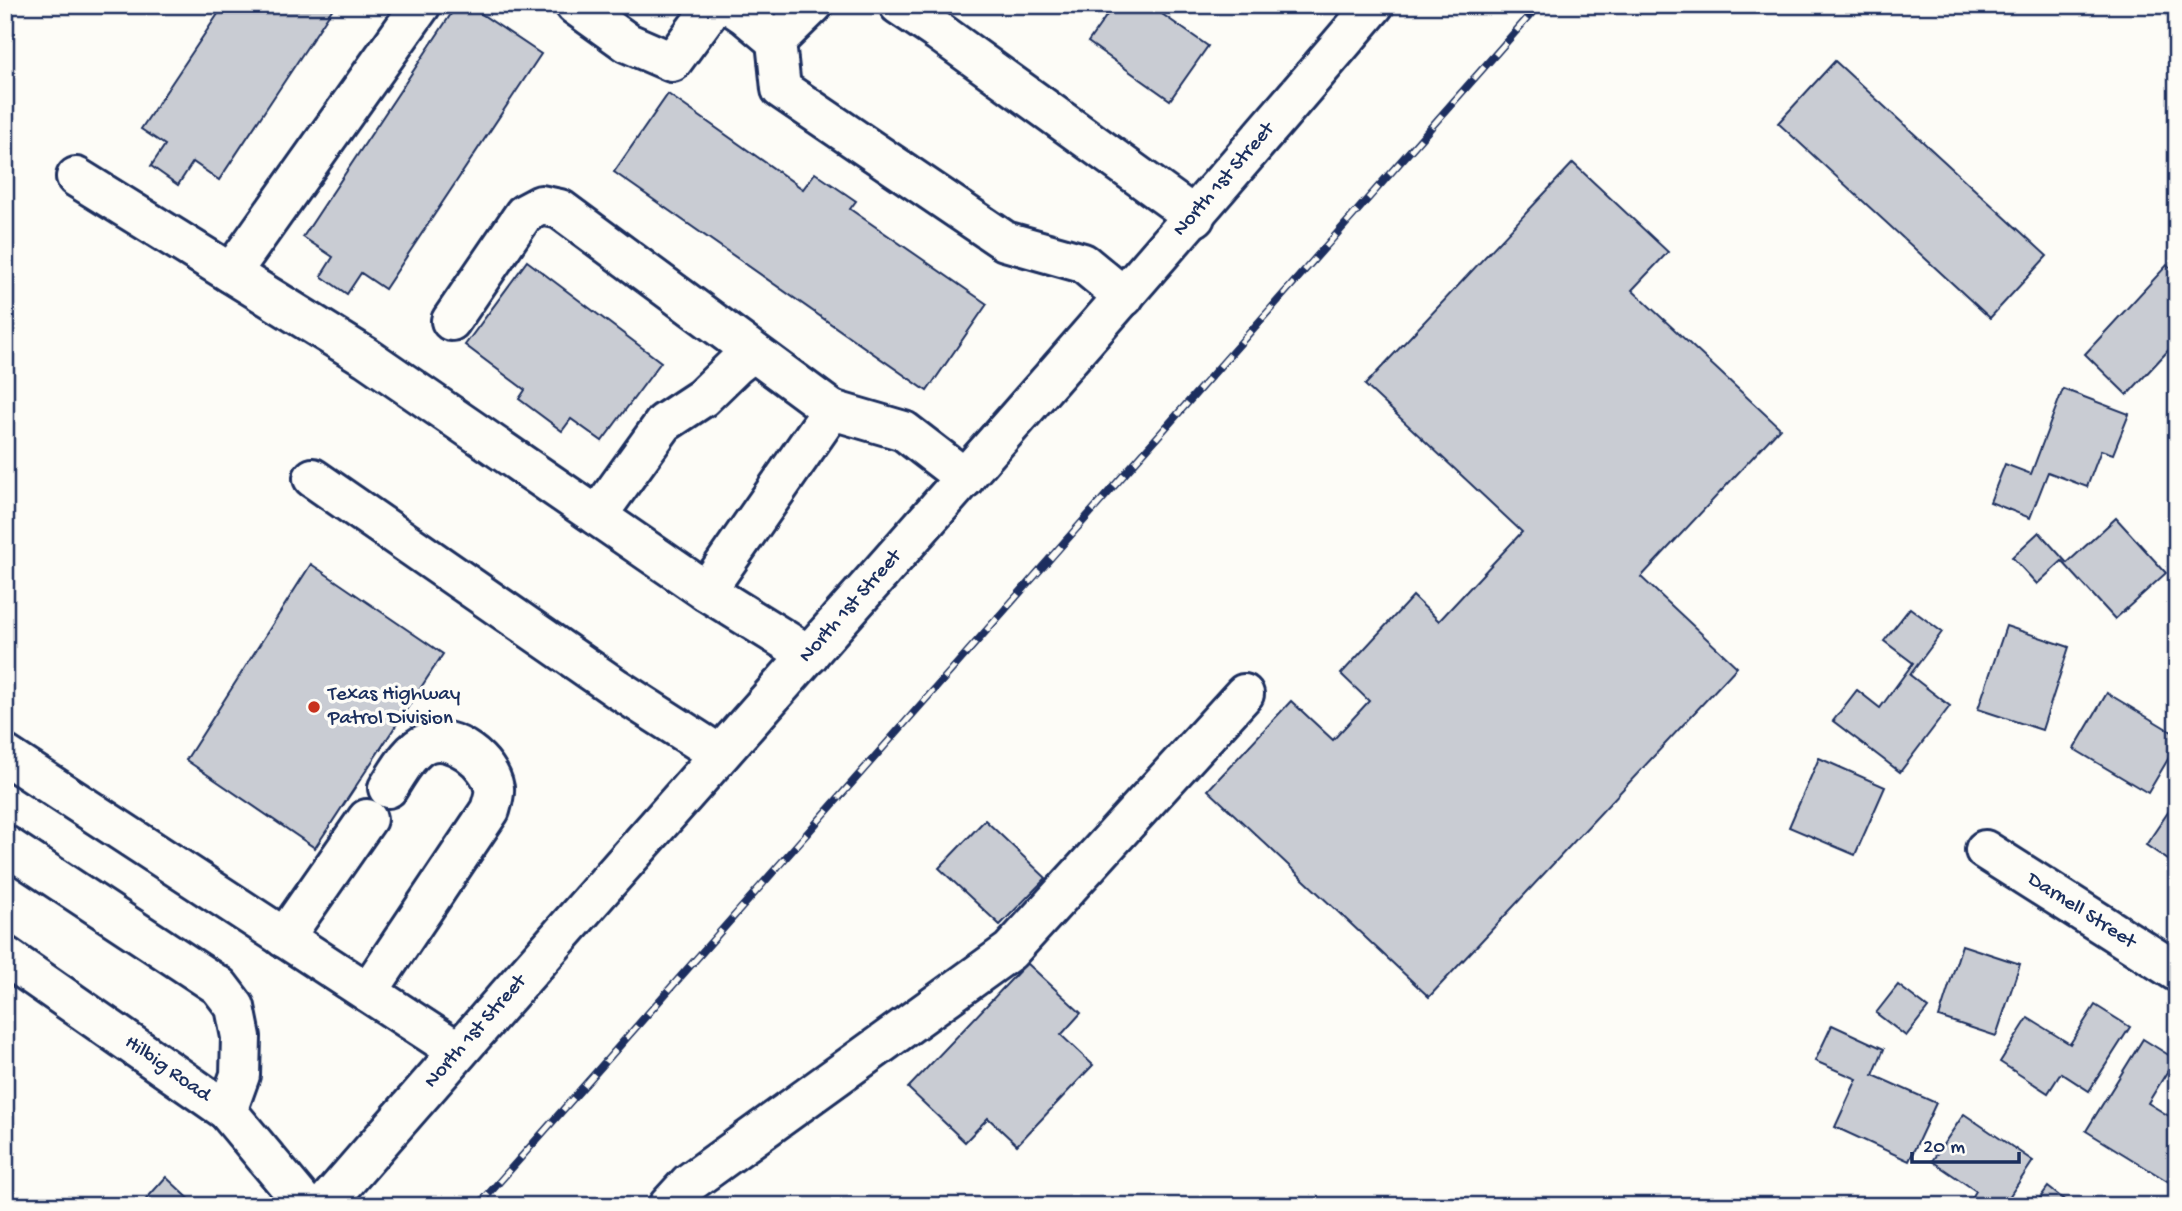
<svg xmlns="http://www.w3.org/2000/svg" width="2182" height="1211" font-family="'Gochi Hand',sans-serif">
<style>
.building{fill:#c9ccd3;stroke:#1b2f5e;stroke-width:2}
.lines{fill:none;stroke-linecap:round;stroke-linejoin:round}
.minor-casing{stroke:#1b2f5e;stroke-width:44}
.minor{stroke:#fdfcf7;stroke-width:38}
.rail-casing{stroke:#1b2f5e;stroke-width:8}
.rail{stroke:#fdfcf7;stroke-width:5;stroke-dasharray:16;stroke-linecap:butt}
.poi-dot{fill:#c8321e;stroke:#fdfcf7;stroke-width:2.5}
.labels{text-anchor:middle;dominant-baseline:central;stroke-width:7;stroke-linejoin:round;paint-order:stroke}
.street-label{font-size:21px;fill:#1b2f5e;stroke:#fdfcf7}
.poi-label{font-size:21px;fill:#1b2f5e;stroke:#fdfcf7;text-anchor:start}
</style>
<rect width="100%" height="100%" fill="#fdfcf7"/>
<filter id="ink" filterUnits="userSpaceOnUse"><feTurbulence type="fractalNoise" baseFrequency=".0143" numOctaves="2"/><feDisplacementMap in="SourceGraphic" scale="14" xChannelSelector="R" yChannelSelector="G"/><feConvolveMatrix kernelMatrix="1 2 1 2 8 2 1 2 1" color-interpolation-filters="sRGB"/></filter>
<g filter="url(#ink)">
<!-- building -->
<g class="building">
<polygon points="224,5 335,5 219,180 193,162 178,185 151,166 165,145 141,129"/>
<polygon points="457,5 468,5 541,54 385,289 361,273 347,294 321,276 333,257 303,237"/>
<polygon points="1114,5 1149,5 1208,46 1170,100 1088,42"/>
<polygon points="1835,61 2047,256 1990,318 1778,123"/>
<polygon points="668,94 803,189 815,173 856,201 850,209 987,304 927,391 614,172"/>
<polygon points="1573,163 1668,252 1632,290 1780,428 1641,577 1737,667 1429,997 1208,790 1291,701 1333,740 1369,701 1341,674 1413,596 1439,621 1522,532 1365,385"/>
<polygon points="527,261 661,362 602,441 571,419 562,431 519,399 525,390 465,345"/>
<polygon points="2167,265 2177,273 2177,341 2127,395 2085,354"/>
<polygon points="2063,389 2129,414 2113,454 2101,450 2087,487 2048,472 2030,518 1990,502 2005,464 2031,474"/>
<polygon points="2116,518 2166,573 2115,619 2062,561 2037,584 2012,557 2039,532 2067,563"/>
<polygon points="311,564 443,654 315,848 186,760"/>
<polygon points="1910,608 1942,632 1910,675 1950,706 1900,772 1833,721 1857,690 1880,708 1913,663 1884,641"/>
<polygon points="2006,626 2069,647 2042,730 1978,709"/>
<polygon points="2107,693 2177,735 2177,744 2148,793 2074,749"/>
<polygon points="1819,758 1885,787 1855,855 1789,827"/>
<polygon points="2177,799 2177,866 2146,845"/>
<polygon points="985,820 1046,878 1000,925 939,868"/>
<polygon points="1962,945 2020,964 1996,1036 1939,1017"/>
<polygon points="1027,963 1081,1013 1061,1035 1093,1065 1017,1145 988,1118 965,1142 908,1088"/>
<polygon points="1898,985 1928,1008 1906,1036 1876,1013"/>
<polygon points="2095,1005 2130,1027 2089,1091 2061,1073 2048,1093 2000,1062 2028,1018 2070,1044"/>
<polygon points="1832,1025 1884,1049 1873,1075 1936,1103 1909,1161 1835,1127 1857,1079 1815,1061"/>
<polygon points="2143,1039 2175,1059 2148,1103 2177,1121 2177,1187 2086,1131"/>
<polygon points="1964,1114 2033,1161 2003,1206 1967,1206 1976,1191 1932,1161"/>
<polygon points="166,1177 197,1206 140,1206"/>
<polygon points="2048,1187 2072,1206 2034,1206"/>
</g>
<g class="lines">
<!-- minor casing -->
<g class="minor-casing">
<g id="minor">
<polyline points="575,5 628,43 672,62 714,5"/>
<polyline points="730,5 745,15 776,41"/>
<polyline points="813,5 776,41 781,89 1005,241 1083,263 1124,297"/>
<polyline points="899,5 939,32 1195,217"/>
<polyline points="76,177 366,357 706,591"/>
<polyline points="231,273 421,5"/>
<polyline points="451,321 524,214 541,205 560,209 832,410"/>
<polyline points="313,478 616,688 719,754"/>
<polyline points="597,516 664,423 702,398 735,366 753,352"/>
<polyline points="809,655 706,591 832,410 904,431 965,478"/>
<polyline points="5,755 458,1051"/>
<polyline points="5,845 219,986 235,1007 241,1037 240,1075 227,1111"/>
<path id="s1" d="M 1985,850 L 2177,972"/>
<polyline points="284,938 367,819"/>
<path id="s2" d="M 5,956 L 227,1111 L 306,1206"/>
<path d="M 368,992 L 490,810 C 492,803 495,794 494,788 C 490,763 453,733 427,743 C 409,750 398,773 388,788"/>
<path id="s3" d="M 324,1206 C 672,804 1030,411 1374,5"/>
<polyline points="668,1206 689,1183 1010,951 1244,694"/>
</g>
</g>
<!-- minor -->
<use href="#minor" class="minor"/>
<!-- rail casing -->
<g class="rail-casing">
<polyline id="rail" points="478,1206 1539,5"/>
</g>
<!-- rail -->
<use href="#rail" class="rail"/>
</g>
</g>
<!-- markers -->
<circle class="poi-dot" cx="314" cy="707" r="7"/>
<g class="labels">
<!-- street labels -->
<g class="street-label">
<text stroke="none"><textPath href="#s3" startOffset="1365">North 1st Street</textPath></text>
<text stroke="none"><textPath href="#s3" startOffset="798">North 1st Street</textPath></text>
<text stroke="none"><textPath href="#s1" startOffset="114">Darnell Street</textPath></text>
<text stroke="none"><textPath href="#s3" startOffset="231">North 1st Street</textPath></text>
<text stroke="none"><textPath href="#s2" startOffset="198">Hilbig Road</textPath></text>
</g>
<!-- poi labels -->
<g class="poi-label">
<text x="328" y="695">Texas Highway<tspan x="328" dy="24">Patrol Division</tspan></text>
</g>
</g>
<!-- margin -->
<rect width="2182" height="1211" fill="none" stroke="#fdfcf7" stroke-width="28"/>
<rect x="14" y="14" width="2154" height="1183" fill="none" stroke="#1b2f5e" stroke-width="2.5" filter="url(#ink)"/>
<!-- scale -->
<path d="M1912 1152v10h107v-10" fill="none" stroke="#1b2f5e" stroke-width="3.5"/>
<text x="1923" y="1152" font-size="21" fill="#1b2f5e" stroke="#fdfcf7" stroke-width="5" paint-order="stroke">20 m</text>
</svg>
